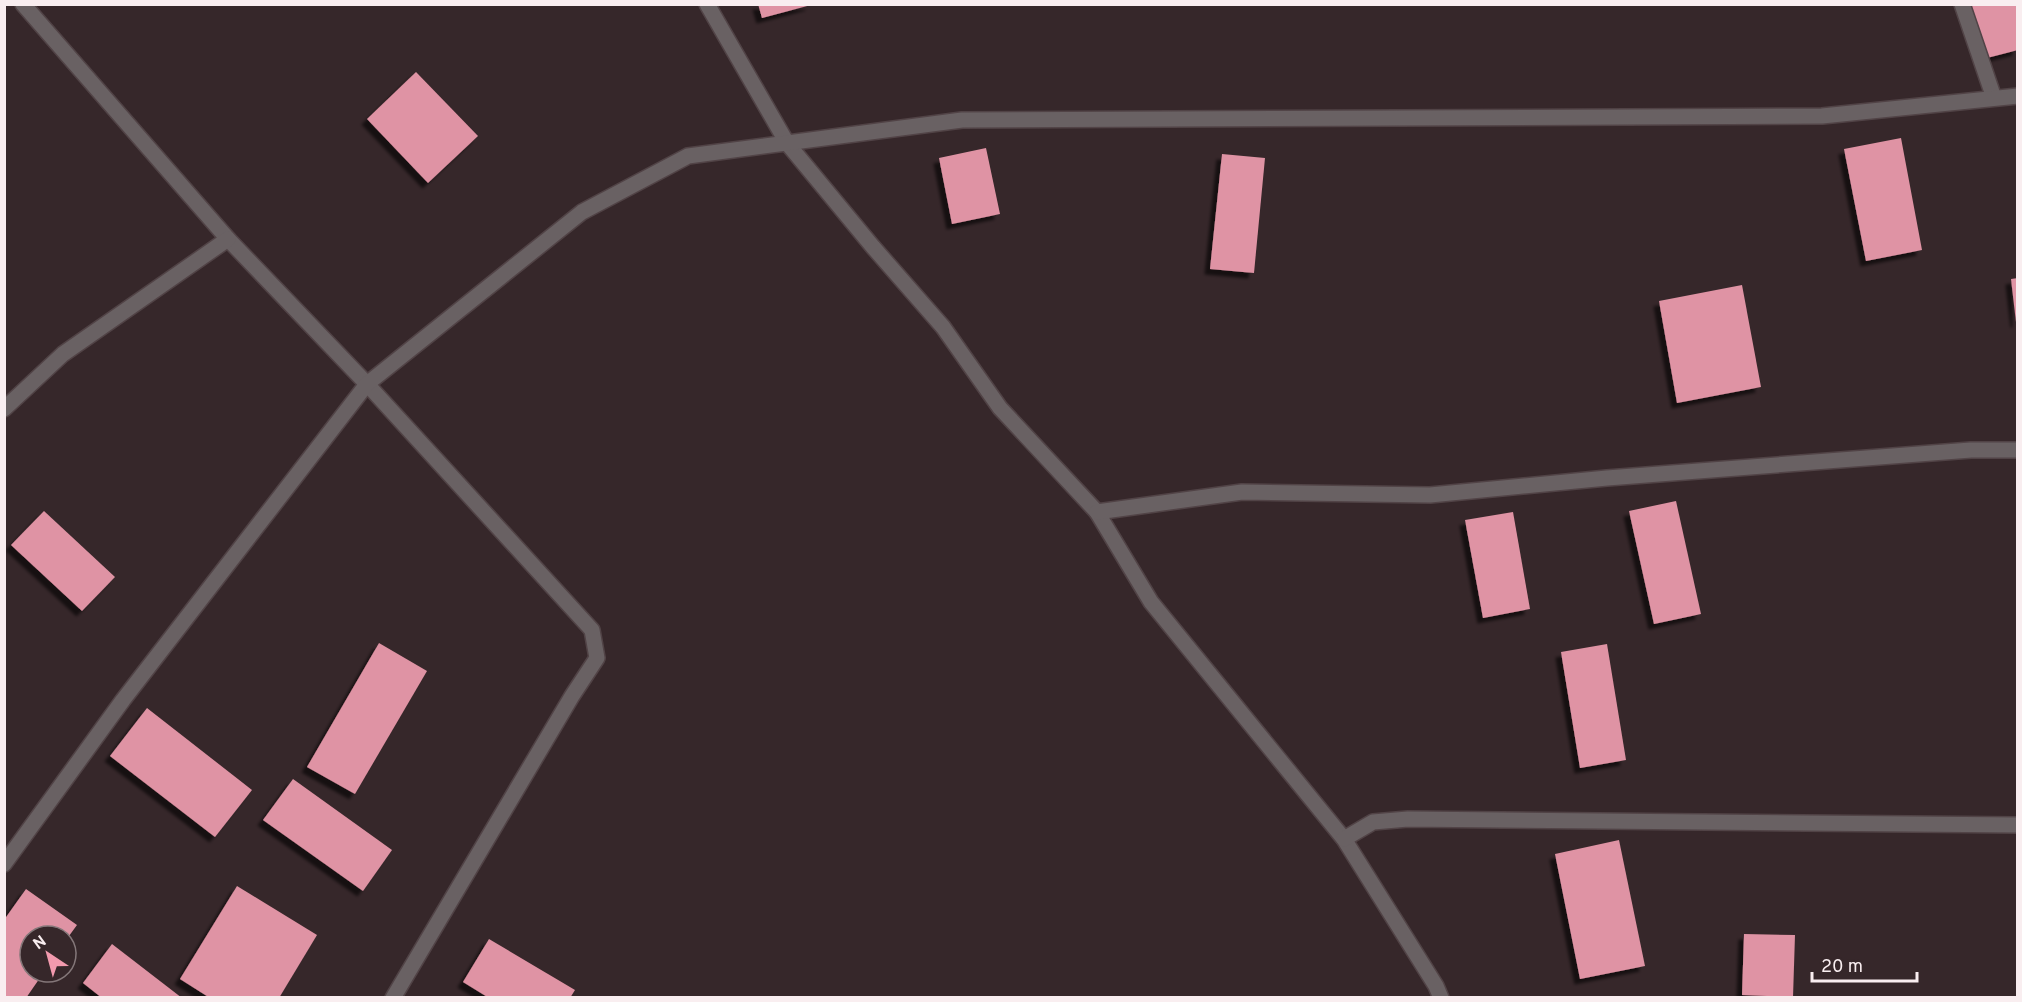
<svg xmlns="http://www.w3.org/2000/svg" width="2022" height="1002" font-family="Overpass,sans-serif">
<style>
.building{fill:#df93a4;filter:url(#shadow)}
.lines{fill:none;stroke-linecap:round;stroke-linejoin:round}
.minor-casing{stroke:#514346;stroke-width:18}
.minor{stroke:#696163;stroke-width:15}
</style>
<defs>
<filter id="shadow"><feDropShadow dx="-5.5" dy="5.5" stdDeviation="1.5" flood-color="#0009"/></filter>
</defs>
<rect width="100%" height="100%" fill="#36272a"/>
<!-- building -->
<g class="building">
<polygon points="758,4 811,4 811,5 762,18"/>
<polygon points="1968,4 2018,4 2018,50 1983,59"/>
<polygon points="416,72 478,136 428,183 367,119"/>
<polygon points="1901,138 1922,250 1866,261 1844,149"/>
<polygon points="986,148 1000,214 952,224 939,158"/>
<polygon points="1222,154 1265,158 1254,273 1210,269"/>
<polygon points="2018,278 2018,322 2016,322 2011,279"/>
<polygon points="1742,285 1761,387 1677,403 1659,301"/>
<polygon points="1676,501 1701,614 1654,624 1629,511"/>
<polygon points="44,511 115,577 82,611 11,545"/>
<polygon points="1513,512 1530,609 1483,618 1465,520"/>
<polygon points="379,643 427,671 355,794 307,767"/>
<polygon points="1607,644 1626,760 1580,768 1561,652"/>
<polygon points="147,708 252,790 215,837 110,756"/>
<polygon points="293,779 392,850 363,891 263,820"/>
<polygon points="1619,840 1645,966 1580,979 1555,854"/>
<polygon points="237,886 317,935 279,998 210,998 180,979"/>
<polygon points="26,889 77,925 66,940 66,936 30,936 30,972 44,972 26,998 4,998 4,920"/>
<polygon points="1744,934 1795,935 1793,997 1742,995"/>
<polygon points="489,939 575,990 570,998 489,998 463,982"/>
<polygon points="112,944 182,998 102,998 83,983"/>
</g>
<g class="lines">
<!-- minor casing -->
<g class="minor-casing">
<g id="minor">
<polyline points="23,4 228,239 367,384 592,630 597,658 572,696 393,998"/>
<polyline points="707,4 787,143 873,247 943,327 1000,408 1097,512 1151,602 1344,839 1436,986 1441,998"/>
<polyline points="1962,4 1994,98"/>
<polyline points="4,409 63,354 228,239"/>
<polyline points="1097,512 1242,492 1430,495 1607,478 1971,450 2018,450"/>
<polyline points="1344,839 1373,822 1408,819 2018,825"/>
<polyline points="4,864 123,700 367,384 582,212 688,156 962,120 1822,116 2018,96"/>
</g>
</g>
<!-- minor -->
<use href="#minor" class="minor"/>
</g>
<!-- border -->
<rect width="2022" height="1002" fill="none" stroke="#f9eef0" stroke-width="12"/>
<!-- north arrow -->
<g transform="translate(48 954) rotate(324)"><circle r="28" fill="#36272a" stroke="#847779" stroke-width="1.5"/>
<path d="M0-4.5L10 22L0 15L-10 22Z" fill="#f29aae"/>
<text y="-9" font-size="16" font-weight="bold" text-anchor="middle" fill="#f9eef0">N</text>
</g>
<!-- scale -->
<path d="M1812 972v9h105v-9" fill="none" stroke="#f9eef0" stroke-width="3"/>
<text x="1821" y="972" font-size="18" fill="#f9eef0" stroke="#36272a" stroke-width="4.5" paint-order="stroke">20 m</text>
</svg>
